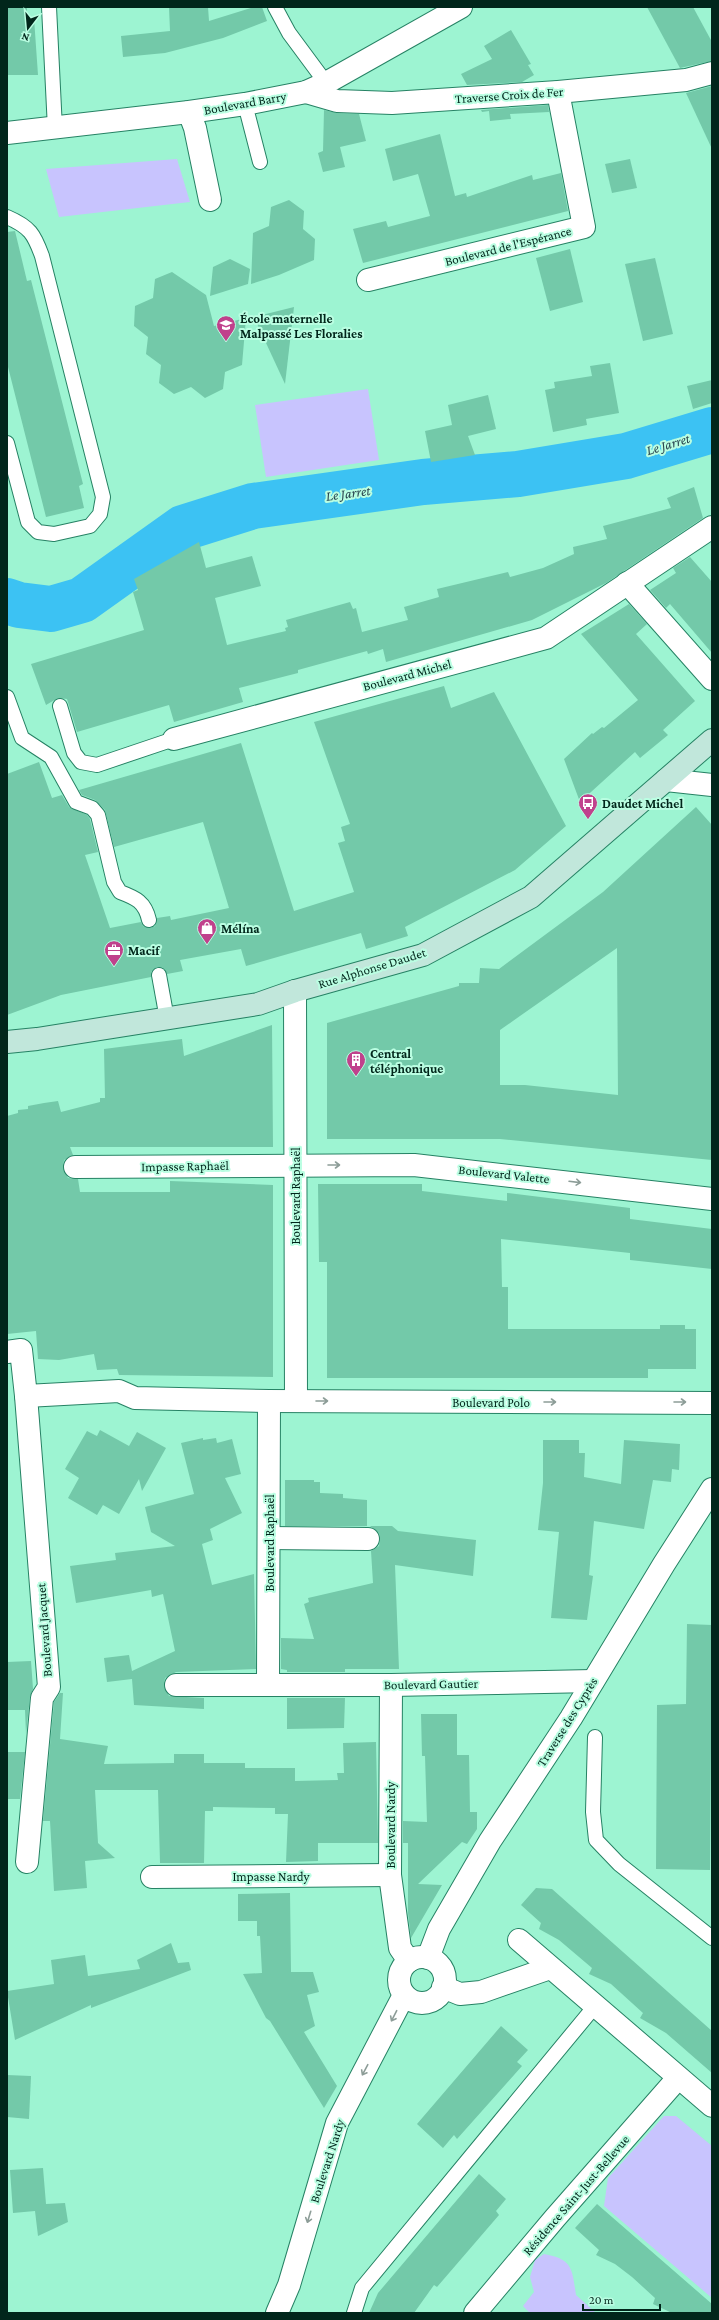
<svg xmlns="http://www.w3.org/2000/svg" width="719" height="2320" font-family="'Crimson Pro',serif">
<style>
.green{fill:#c8c4fe}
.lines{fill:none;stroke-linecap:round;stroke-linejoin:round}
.river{stroke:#3cc2f3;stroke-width:46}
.building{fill:#73c9a9;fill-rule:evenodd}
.lane-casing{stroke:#268264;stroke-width:16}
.street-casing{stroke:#268264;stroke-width:24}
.secondary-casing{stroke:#268264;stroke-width:24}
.lane{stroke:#fff;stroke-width:14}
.street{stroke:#fff;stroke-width:22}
.secondary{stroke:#c1e7db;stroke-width:22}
.oneway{stroke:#8d9d98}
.labels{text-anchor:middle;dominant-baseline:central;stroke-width:4;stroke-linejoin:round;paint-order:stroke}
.street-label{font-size:13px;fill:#01261b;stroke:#bafee2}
.poi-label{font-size:13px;font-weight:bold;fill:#01261b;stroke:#bafee2;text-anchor:start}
.water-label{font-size:14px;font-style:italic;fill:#27424e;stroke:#bafee2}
</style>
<rect width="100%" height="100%" fill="#9df4d2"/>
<!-- green -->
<g class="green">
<polygon points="177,159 190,202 59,217 46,169"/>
<polygon points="368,389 379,460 266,477 255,405"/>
<polygon points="664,2116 676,2116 712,2146 712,2298 604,2206 608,2178"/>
<path d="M 544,2254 C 573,2259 572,2269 576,2295 L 596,2313 L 530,2313 L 523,2306 L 534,2292 L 530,2277 L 535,2260 Z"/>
</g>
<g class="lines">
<!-- river -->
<polyline class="river" points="7,601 19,605 51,609 82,600 183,528 253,506 423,482 518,474 626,456 712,430"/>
</g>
<!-- building -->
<g class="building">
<polygon points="7,7 27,7 27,19 34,18 38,75 7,75"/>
<polygon points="169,7 208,7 209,21 254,7 262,7 267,21 223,38 165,53 123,57 121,36 170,31"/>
<polygon points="647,7 693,7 712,42 712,61 680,68"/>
<polygon points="511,30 531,64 528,65 534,75 522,82 467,85 461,74 492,59 484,46"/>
<polygon points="712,86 712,149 686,93"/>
<polygon points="548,105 549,112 510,114 511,119 490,121 489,111 482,112 481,110"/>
<polygon points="324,110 336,113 359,114 366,141 340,147 345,167 323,172 318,153 323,151"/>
<polygon points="440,134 455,196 466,193 467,197 532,175 533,180 561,173 568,211 363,263 353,229 386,221 388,227 430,216 418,174 393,181 385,149"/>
<polygon points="630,159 637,188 612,193 605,164"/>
<polygon points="289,200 304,211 303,229 315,239 314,260 279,275 251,284 253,233 269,226 271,207"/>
<polygon points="15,231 27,281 31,280 83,484 79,486 84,508 46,517 7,363 7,232"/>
<polygon points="570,249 583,302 550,311 536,258"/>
<polygon points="655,258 673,334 643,341 625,264"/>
<polygon points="230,259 250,269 248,284 210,296 213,267"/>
<polygon points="172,272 206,295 214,326 246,318 242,365 225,372 223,389 205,398 191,387 174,394 159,383 161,365 146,354 148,337 134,326 135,306 153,298 155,279"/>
<polygon points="294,307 285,384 254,317"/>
<polygon points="610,363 619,413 586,419 587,425 553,432 545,390 555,388 554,382 592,376 590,366"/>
<polygon points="712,380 712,403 693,409 687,386"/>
<polygon points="488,395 496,429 468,436 475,455 431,462 425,431 452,425 448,405"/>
<polygon points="694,487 703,518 606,583 532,620 386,662 383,649 368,654 367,651 298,670 298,673 239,688 243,702 174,722 169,705 77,732 67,699 58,698 46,705 31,664 144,630 133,592 138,590 134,579 199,542 206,568 252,556 261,586 215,598 227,645 286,631 285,628 288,627 286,620 350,602 353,609 356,608 362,632 408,620 404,607 439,597 437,589 508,572 510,577 543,568 574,554 573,547 607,539 603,526 671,508 667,498"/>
<polygon points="690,557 712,582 712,653 670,604 666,608 650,590 676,573 673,568"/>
<polygon points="629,604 647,624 636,634 695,701 663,730 668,735 640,758 635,752 580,802 564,759 592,733 593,734 602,727 604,728 638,700 581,634"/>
<polygon points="444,686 451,708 494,692 566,826 515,870 405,927 408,936 366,949 361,933 246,966 241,949 180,960 183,971 167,974 162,967 157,967 151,972 151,977 61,995 7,1015 7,774 39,762 52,798 62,795 69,807 87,815 90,819 98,852 85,855 110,928 141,922 143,926 151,928 155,926 157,918 170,916 171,920 229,908 203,822 114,847 105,810 95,800 82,795 79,790 241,743 294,911 354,892 338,843 345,841 341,827 350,824 314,722"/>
<path d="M 696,807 L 712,825 L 712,1160 L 500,1139 L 327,1139 L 327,1023 L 459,986 L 459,983 L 479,983 L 480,968 L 499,969 L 603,892 ZM 617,948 L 618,1095 L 525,1085 L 500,1085 L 500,1030 Z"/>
<polygon points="272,1025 273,1147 70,1147 73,1155 64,1160 63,1167 68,1178 78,1179 80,1192 170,1192 170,1181 273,1185 273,1377 119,1375 117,1369 97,1370 94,1354 59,1360 38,1359 36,1331 7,1334 7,1116 18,1113 18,1110 28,1109 28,1106 44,1103 58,1101 61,1112 100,1102 100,1098 105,1098 104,1049 182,1039 184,1056"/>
<polygon points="318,1184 422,1184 422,1191 507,1201 507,1193 630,1208 630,1219 712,1229 712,1269 630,1260 630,1253 501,1239 502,1287 508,1287 508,1329 660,1329 660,1325 685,1325 685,1329 696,1329 696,1369 648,1369 648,1378 327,1378 327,1262 319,1262"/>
<polygon points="100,1430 129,1446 137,1432 166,1448 142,1491 139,1479 119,1514 103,1505 97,1515 68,1498 79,1478 65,1469 87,1431 97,1436"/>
<polygon points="203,1438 203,1440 216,1438 217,1443 232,1439 241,1474 225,1478 242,1513 210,1529 213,1540 202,1544 212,1585 254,1574 256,1669 176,1672 165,1678 164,1685 169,1696 204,1698 204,1709 134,1705 132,1679 107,1682 104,1658 129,1655 132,1671 175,1651 163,1594 152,1597 151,1590 76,1603 70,1566 116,1560 115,1553 175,1546 151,1532 145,1507 194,1494 181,1443"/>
<polygon points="543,1440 579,1440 579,1453 585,1453 584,1477 621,1484 624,1440 680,1444 679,1470 672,1469 671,1482 653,1480 644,1529 594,1521 589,1575 593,1576 587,1620 551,1618 559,1532 538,1530 543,1483"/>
<polygon points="285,1480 314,1480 314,1482 320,1482 320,1493 343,1494 343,1498 367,1500 367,1526 285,1526"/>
<polygon points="370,1526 392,1526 398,1531 476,1540 473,1576 395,1565 399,1669 345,1669 345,1672 287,1672 287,1670 281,1669 281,1638 314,1639 304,1604 309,1602 308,1598 373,1583 371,1551 379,1546 380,1539 379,1533"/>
<polygon points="687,1624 712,1625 710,1870 656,1869 657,1705 686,1704"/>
<polygon points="31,1661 33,1689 30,1697 26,1734 25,1710 7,1710 7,1662"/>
<polygon points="60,1693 63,1693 60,1739 108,1746 104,1764 174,1763 174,1754 204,1754 204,1763 245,1763 245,1768 295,1768 295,1781 338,1780 337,1773 344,1773 343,1743 376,1742 378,1843 318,1843 318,1861 286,1862 288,1814 275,1814 275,1808 213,1807 213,1811 205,1811 204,1863 160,1863 158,1790 95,1790 98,1843 115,1858 85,1861 87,1888 54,1891 50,1821 43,1821 54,1702"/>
<polygon points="287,1698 345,1698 344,1728 287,1729"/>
<polygon points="421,1714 457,1714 457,1755 469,1755 470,1812 477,1812 477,1829 467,1844 462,1842 418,1884 442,1885 411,1938 408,1913 408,1843 403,1843 403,1821 427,1822 425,1756 422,1756"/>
<polygon points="7,1752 25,1752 20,1799 7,1799"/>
<polygon points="536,1888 552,1889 712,2031 712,2073 666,2033 640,2018 643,2013 611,1984 589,1974 592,1968 559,1940 539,1929 541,1923 521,1905"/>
<polygon points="290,1893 291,1972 313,1972 319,1992 307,1995 315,2026 304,2032 337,2086 324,2108 270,2021 266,2018 243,1974 262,1973 260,1936 257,1936 257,1921 238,1921 238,1894"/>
<polygon points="171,1943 178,1963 189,1962 191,1970 91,2008 91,2005 15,2040 7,1991 54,1984 51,1960 85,1955 88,1976 140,1969 137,1960"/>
<polygon points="501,2026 528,2050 517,2062 522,2066 457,2139 454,2135 443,2148 417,2124"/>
<polygon points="7,2075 31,2076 29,2119 7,2117"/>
<polygon points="43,2168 46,2204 65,2203 68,2222 38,2236 35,2211 13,2213 10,2170"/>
<polygon points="479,2174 506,2199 496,2211 499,2215 437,2287 434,2285 414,2313 369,2313 378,2293"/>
<polygon points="597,2204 712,2304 712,2313 672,2313 653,2304 655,2298 632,2277 615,2264 596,2255 599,2250 575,2228"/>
</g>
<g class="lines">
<!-- lane casing -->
<g class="lane-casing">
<g id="lane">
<polyline points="49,7 55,129"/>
<polyline points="275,7 289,33 326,83"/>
<polyline points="245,104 260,162"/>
<path d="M 7,217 C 30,227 34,234 42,256 L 103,497 L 100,514 L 90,526 L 54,534 L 38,532 L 28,522 L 7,443"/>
<path d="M 7,697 L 22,738 L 51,757 L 76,802 L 92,808 L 98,815 L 114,882 L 120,892 C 136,898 145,902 149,920"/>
<polyline points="60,706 74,753 81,762 97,765 174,739"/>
<polyline points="159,975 167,1019"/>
<polyline points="595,1737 593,1812 596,1840 619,1864 712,1938"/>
<polyline points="354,2313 362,2288 595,2006"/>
</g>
</g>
<!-- street casing -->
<g class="street-casing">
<g id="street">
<polyline points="306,92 337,101 392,103 558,92 686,80 712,73"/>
<polyline points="189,112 195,128 210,200"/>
<polyline points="7,133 189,112 245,104 306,92 326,83 461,7"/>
<polyline points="368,280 584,227 558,92"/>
<polyline points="627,583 712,679"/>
<polyline points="174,739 546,638 712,527"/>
<polyline points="666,780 712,785"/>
<polyline points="295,991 296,1401"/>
<polyline points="75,1167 414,1165 712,1199"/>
<polyline points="7,1352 21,1350 26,1396 119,1391 135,1398 269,1401 712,1403"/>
<polyline points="26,1396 49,1687 42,1698 27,1862"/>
<polyline points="269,1538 368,1539"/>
<polyline points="176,1685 391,1685 593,1681"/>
<polyline points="268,1685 269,1401"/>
<polyline points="391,1685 390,1875 400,1948 409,1961"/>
<polyline points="152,1877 390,1875"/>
<polyline points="519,1940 712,2106"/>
<circle cx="422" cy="1980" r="23"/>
<polyline points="428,1958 439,1929 490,1841 571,1718 664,1564 712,1489"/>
<polyline points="443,1987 460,1994 481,1992 550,1968"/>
<polyline points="277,2313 289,2285 337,2123 404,1995"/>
<polyline points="475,2313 555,2218 678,2078"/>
</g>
</g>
<!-- secondary casing -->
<g class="secondary-casing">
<polyline id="secondary" points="7,1042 37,1039 258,1004 295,991 423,955 531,897 712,740"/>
</g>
<!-- lane -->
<use href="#lane" class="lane"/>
<!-- street -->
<use href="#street" class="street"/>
<!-- secondary -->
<use href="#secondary" class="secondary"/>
</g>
<!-- one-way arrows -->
<defs><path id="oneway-shaft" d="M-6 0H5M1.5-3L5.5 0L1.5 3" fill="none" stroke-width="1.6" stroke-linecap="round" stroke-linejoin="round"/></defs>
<g class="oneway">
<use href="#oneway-shaft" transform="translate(334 1165)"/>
<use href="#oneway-shaft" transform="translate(575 1182) rotate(7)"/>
<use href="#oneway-shaft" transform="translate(322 1401)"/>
<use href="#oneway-shaft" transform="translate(550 1402)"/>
<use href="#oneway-shaft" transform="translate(680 1402)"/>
<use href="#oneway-shaft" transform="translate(394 2016) rotate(117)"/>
<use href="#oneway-shaft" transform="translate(365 2070) rotate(118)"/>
<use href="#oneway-shaft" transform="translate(309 2217) rotate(107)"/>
</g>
<!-- icons -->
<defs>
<g id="school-pin" transform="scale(1)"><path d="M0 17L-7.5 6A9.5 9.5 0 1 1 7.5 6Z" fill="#c0418c" stroke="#bafee2"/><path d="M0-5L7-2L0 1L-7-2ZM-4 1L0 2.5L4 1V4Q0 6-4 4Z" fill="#fff"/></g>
<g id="bus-pin" transform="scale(1)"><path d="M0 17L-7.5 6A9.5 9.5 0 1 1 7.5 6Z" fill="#c0418c" stroke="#bafee2"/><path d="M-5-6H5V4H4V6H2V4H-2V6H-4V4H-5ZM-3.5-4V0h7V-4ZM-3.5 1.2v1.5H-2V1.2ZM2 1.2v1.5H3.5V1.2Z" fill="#fff"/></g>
<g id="shop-pin" transform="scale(1)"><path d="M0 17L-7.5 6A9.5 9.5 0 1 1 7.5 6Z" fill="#c0418c" stroke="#bafee2"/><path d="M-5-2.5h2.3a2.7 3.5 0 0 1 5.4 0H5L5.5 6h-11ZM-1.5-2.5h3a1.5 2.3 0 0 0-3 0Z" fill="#fff"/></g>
<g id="office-pin" transform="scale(1)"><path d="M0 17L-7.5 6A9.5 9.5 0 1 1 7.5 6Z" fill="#c0418c" stroke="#bafee2"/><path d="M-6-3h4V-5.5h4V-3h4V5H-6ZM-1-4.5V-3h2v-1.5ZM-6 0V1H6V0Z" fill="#fff"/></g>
<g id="building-pin" transform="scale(1)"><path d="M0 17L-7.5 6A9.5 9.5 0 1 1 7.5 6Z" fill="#c0418c" stroke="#bafee2"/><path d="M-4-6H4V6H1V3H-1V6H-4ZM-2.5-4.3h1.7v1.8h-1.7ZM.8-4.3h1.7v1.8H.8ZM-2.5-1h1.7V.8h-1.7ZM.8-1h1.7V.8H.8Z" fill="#fff"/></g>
</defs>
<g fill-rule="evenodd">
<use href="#school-pin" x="226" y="325"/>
<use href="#bus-pin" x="588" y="803"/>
<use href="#shop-pin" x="207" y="928"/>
<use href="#office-pin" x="114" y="950"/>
<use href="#building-pin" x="356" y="1060"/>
</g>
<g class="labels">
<!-- street labels -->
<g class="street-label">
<text transform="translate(509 95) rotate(-4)">Traverse Croix de Fer</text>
<text transform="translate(245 103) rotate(-10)">Boulevard Barry</text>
<text transform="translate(508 246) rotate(-14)">Boulevard de l'Espérance</text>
<text transform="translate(407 675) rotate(-15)">Boulevard Michel</text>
<text transform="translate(372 968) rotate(-17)">Rue Alphonse Daudet</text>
<text transform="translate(185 1166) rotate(-1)">Impasse Raphaël</text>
<text transform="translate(504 1174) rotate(6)">Boulevard Valette</text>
<text transform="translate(295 1196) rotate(-90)">Boulevard Raphaël</text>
<text x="491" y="1402">Boulevard Polo</text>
<text transform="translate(269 1543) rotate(-90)">Boulevard Raphaël</text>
<text transform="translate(44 1630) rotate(-94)">Boulevard Jacquet</text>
<text transform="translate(431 1684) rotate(-1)">Boulevard Gautier</text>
<text transform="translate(567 1722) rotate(-58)">Traverse des Cyprès</text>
<text transform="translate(390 1825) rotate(-90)">Boulevard Nardy</text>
<text x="271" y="1876">Impasse Nardy</text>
<text transform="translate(327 2161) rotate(-72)">Boulevard Nardy</text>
<text transform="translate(576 2195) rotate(-49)">Résidence Saint-Just-Bellevue</text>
</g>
<!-- poi labels -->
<g class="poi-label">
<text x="240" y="318">École maternelle<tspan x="240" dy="15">Malpassé Les Floralies</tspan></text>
<text x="602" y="803">Daudet Michel</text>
<text x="221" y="928">Mélína</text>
<text x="128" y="950">Macif</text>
<text x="370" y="1053">Central<tspan x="370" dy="15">téléphonique</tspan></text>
</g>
<!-- water labels -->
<g class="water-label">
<text transform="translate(668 444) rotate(-17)">Le Jarret</text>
<text transform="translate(348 493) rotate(-8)">Le Jarret</text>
</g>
</g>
<!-- border -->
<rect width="719" height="2320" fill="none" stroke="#01261b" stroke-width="16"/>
<!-- north arrow -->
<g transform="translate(28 28) rotate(196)" stroke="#bafee2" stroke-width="3" paint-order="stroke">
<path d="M0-3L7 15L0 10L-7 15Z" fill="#01261b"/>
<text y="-6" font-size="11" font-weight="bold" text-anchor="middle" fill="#01261b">N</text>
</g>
<!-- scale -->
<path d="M583 2304v6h77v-6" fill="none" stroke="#01261b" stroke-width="2"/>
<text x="589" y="2304" font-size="12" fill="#01261b" stroke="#bafee2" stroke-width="3" paint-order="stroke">20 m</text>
</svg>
